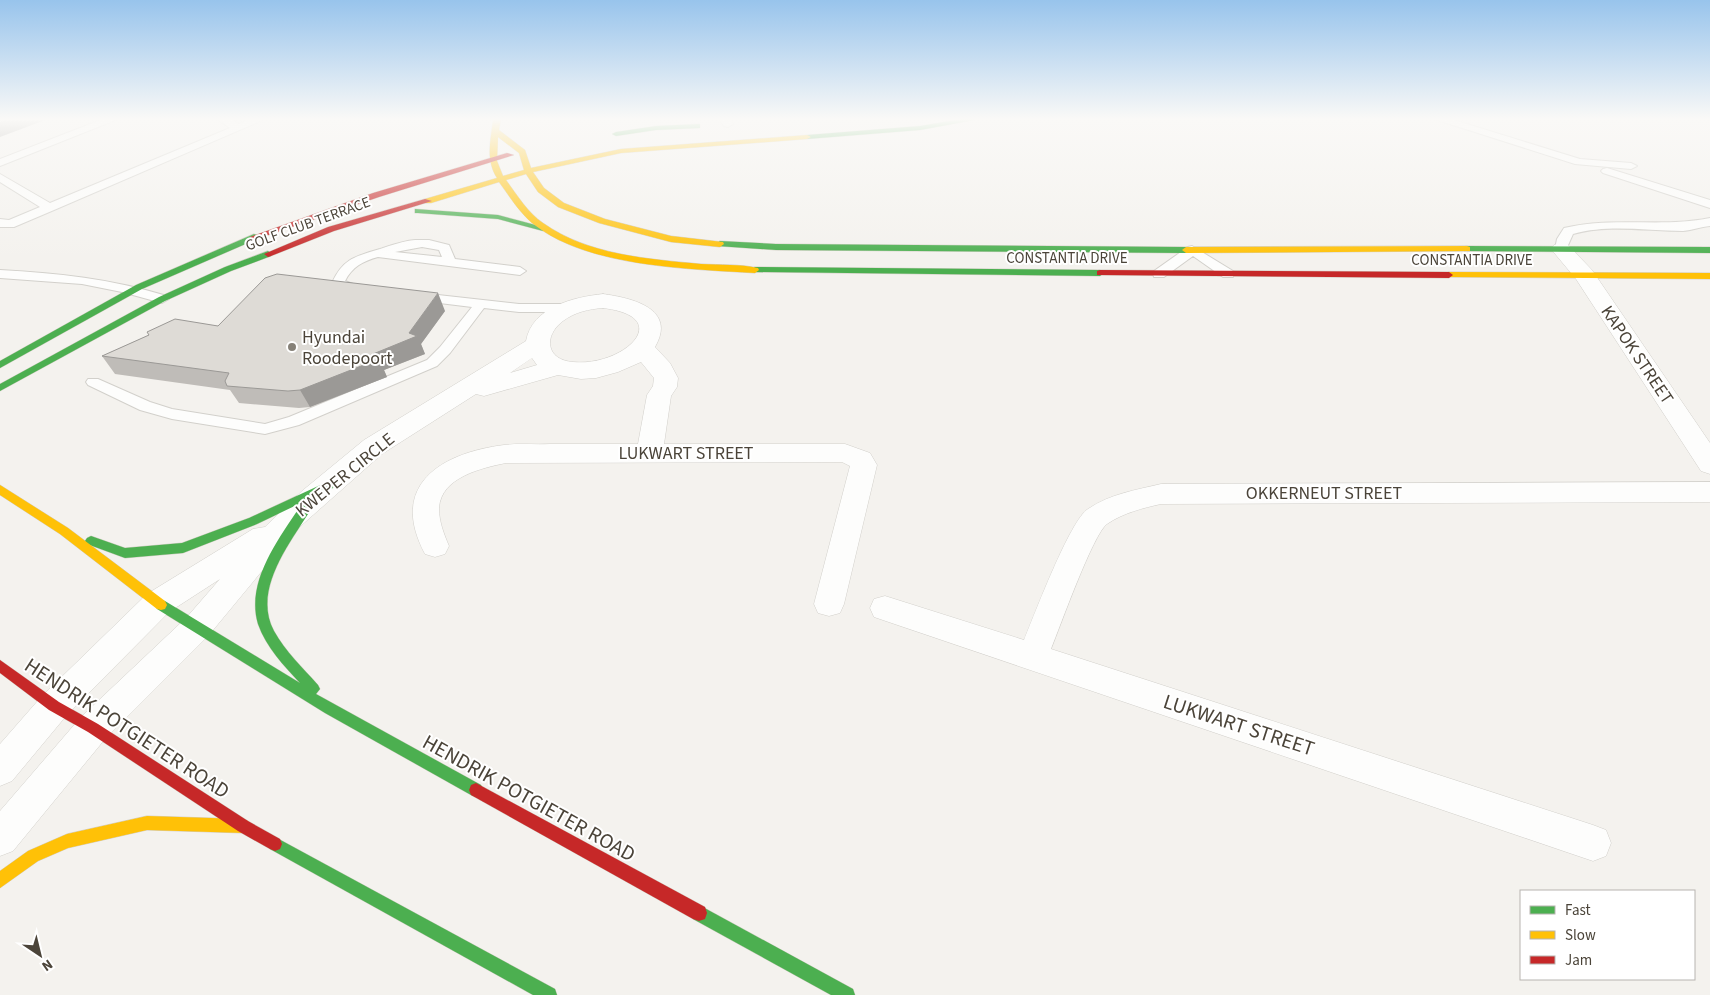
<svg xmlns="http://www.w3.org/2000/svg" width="1710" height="995" font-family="'Source Sans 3',sans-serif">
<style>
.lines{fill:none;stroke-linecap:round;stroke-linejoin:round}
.lane-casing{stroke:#d2d0cb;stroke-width:2}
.street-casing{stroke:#d2d0cb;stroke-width:1}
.fast-casing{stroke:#d3cfc5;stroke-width:1}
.slow-casing{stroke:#d3cfc5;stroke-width:1}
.jam-casing{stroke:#d3cfc5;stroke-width:1}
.lane{fill:#fdfdfc;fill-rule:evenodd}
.street{fill:#fdfdfc;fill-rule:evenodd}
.fast{fill:#4caf50;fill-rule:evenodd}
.slow{fill:#ffc107;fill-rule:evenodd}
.jam{fill:#c62828;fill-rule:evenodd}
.wall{fill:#bfbcb8}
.shaded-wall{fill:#9b9996}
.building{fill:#dedbd6;stroke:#9b9996}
.poi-dot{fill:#868178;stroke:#fff;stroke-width:2}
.labels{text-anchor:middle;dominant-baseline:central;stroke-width:4;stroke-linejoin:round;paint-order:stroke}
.far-street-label{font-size:15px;fill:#4b4439;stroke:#fff}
.poi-label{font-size:18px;fill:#4b4439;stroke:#fff;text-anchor:start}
.street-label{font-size:18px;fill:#4b4439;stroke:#fff}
.near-street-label{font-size:21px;fill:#4b4439;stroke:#fff}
</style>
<rect width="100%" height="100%" fill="#f4f2ee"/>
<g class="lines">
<!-- lane casing -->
<g class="lane-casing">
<g id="lane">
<polygon points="103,119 118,119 0,166 0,159"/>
<polygon points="217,119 231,119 239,124 250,119 265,119 54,210 14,227 0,227 0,219 9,220 40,207 0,182 0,174 50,203 230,128"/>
<polygon points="719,119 730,119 733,124 728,127 724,126"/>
<polygon points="1434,119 1451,119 1580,159 1631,163 1637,166 1631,169 1575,164"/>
<polygon points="1607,168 1710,200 1710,208 1603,173 1601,171 1603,169"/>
<path d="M 1710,218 L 1710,226 C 1701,227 1692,230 1683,231 C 1646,231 1609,224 1573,234 L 1565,252 L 1557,252 L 1555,249 L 1557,239 L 1564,228 C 1613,216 1661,228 1710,218 Z"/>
<path d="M 415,240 L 429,240 L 449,245 L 455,259 L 520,267 L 526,271 L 520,275 L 378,257 C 363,261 352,267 345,281 L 361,287 L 363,290 L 361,293 C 352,295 338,289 332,283 C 343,258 357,256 380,249 C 392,245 403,241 415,240 ZM 422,247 L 439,250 L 442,257 L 395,252 Z"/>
<polygon points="1192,246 1233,271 1234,274 1233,277 1223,277 1193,256 1164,277 1154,277 1153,274 1154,271 1188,247"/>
<path d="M 0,270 C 57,273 112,279 167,296 L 169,299 L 162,303 L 122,292 L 82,284 L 0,278 Z"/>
<polygon points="420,293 519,304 568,304 575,308 568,312 519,312 484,308 450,353 437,366 299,425 265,434 172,419 140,410 88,385 86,382 88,379 98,379 150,402 172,409 265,424 289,417 427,360 440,347 472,307 415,300 413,297 415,294"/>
</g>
</g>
<!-- street casing -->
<g class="street-casing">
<g id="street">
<polygon points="1561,243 1568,245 1592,270 1710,443 1710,474 1701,471 1576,279 1551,249 1554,245"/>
<path d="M 603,294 C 633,298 677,309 655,347 L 670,363 L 678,378 L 677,387 L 671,396 L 664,444 L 845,444 L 870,453 L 877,465 L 844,604 L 840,613 L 829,616 L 818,613 L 814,604 L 850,466 L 842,462 L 506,463 C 482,468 441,477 439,508 C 439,522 444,534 449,546 L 445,554 L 435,557 L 425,554 C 388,485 441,453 504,445 C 519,443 535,445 550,444 C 579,444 609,444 638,444 L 647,395 L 653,386 L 654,378 L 641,362 L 618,372 L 596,378 L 581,379 L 558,375 L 484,396 L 476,394 L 382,454 L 295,531 L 209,635 L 105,739 L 13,851 L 0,856 L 0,811 L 81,717 L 187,617 L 220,579 L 169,612 L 66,716 L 12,781 L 0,786 L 0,744 L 42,696 L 147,594 L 253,529 L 265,527 L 302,491 L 364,440 L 526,341 C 532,307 574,297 603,294 ZM 603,308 C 677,317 623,367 573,362 C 546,360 543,336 563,321 C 575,312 589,309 603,308 ZM 532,358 L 537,365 L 510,373 Z"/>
<path d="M 1710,482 L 1710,502 L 1161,504 C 1143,508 1123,513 1107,524 C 1093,534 1060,627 1051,649 L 1593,825 L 1606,830 L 1611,843 L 1606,856 L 1593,861 L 874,617 L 870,608 L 874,599 L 885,596 L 1024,640 C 1034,616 1070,520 1088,509 C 1110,494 1136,490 1161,484 Z"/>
</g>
</g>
<!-- fast casing -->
<g class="fast-casing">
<g id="fast">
<polygon points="961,119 980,119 920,130 807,139 803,137 807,135 920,126"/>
<polygon points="697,124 700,124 700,128 656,130 616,136 612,134 616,132 656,126"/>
<polygon points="415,209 498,215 547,228 543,231 498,219 418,213 415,213"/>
<polygon points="254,234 257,235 257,239 142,289 0,368 0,361 136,285"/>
<polygon points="720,241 776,244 1186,247 1190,250 1186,253 776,250 717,246 716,244"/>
<polygon points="1467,246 1710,247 1710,253 1464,251 1464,247"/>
<polygon points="268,251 272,254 271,256 231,271 165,301 0,391 0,384 159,297 225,267"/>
<polygon points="755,267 1100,270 1104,273 1100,276 752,272 751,270"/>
<path d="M 329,481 L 333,482 L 335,485 L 333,488 L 316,496 L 318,498 C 297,535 250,586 274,631 C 285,651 303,668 318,685 L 320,689 L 316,694 L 481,785 L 483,790 L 481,795 L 476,797 L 471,795 L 325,713 L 157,609 L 155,605 L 157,601 L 161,600 L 165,601 L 300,683 C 284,666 266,647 258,624 C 245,580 281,536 303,502 L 257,524 L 183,553 L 125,558 L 87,544 L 85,541 L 87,538 L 91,536 L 125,548 L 182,543 L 249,518 Z"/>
<polygon points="275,837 555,989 557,995 533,995 270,849 268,844 270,839"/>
<polygon points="699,905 853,989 855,995 831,995 693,919 691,913 693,907"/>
</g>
</g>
<!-- slow casing -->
<g class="slow-casing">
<g id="slow">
<path d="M 493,119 L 501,119 L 499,130 L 525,150 L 531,168 L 621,149 L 807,135 L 811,137 L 807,139 L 621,153 L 533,172 L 544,188 L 564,203 L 605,219 L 671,236 L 723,242 L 724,244 L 720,247 L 671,242 L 599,223 L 558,207 L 538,192 L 526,174 L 506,180 C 517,195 528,213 543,223 C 588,255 648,259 701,264 C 720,265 740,264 758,268 L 759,270 L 755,273 C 690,269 590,267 536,226 C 521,215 510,197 499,182 L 431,203 L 425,203 L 425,199 L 497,178 C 485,159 491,140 493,119 ZM 498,137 L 519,153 L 524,170 L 503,176 L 497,161 Z"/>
<polygon points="1467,246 1470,247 1470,251 1186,253 1182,250 1186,247"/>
<polygon points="1449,272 1710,273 1710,279 1446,277 1445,275"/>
<polygon points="0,485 68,528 165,601 167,605 165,609 161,610 157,609 60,534 0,495"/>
<polygon points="147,816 243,819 248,821 250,826 248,831 243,833 147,830 68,848 38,861 0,888 0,871 28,851 67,834"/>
</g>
</g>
<!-- jam casing -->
<g class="jam-casing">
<g id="jam">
<polygon points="507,153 514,155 379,197 257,239 251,239 250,237 373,193"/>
<polygon points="425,199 432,201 334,231 271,256 268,257 264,254 328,227"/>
<polygon points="1100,270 1449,272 1453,275 1449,278 1097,275 1097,271"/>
<polygon points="0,660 59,702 98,724 248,821 280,839 282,844 280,849 275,851 270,849 238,831 88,732 49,710 0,673"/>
<polygon points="476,783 705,907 707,913 705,919 699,921 693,919 471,795 469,790 471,785"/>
</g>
</g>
<!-- lane -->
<use href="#lane" class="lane"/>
<!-- street -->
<use href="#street" class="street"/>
<!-- fast -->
<use href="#fast" class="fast"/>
<!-- slow -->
<use href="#slow" class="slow"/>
<!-- jam -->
<use href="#jam" class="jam"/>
</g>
<!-- wall -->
<polygon class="wall" points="445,311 421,344 425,354 384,370 387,377 310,407 299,408 239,403 230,390 115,374 102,356 149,335 147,332 218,326"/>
<!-- shaded-wall -->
<g class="shaded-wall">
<polygon points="6,119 48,119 0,137 0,122"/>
<polygon points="438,293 445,311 421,344 425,354 384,370 387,377 310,407 300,390 373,354 409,333"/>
</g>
<!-- building -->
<polygon class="building" points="277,274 438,293 409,333 417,336 373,354 379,359 300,390 288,391 227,386 225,381 229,373 102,356 149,335 147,332 175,319 218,326 265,278"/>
<!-- sky -->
<linearGradient id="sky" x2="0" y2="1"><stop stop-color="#98c4ec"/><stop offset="0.46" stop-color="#faf9f7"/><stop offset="1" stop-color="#faf9f7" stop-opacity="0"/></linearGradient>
<rect width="1710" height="259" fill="url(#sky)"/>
<!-- markers -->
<circle class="poi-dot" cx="292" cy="347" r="5"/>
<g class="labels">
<!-- far-street labels -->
<g class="far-street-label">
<text transform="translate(308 224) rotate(-20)">GOLF CLUB TERRACE</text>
<text x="1067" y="258">CONSTANTIA DRIVE</text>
<text x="1472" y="260">CONSTANTIA DRIVE</text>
</g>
<!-- poi labels -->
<g class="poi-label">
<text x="302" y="337">Hyundai<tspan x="302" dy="21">Roodepoort</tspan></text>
</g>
<!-- street labels -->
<g class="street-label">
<text transform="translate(1637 355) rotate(56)">KAPOK STREET</text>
<text x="686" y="453">LUKWART STREET</text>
<text transform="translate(345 475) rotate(-39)">KWEPER CIRCLE</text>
<text x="1324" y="493">OKKERNEUT STREET</text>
</g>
<!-- near-street labels -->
<g class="near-street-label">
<text transform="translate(1239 725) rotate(18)">LUKWART STREET</text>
<text transform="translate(127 728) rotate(33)">HENDRIK POTGIETER ROAD</text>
<text transform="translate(529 798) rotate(29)">HENDRIK POTGIETER ROAD</text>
</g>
</g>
<!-- legend -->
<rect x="1520" y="890" width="175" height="90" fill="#ffffff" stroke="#b7b4b0"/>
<rect x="1530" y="906" width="25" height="8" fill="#4caf50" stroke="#b7b4b0"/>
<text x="1565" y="915" font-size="15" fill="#4b4439">Fast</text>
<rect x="1530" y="931" width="25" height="8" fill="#ffc107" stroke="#b7b4b0"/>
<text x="1565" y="940" font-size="15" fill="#4b4439">Slow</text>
<rect x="1530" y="956" width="25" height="8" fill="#c62828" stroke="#b7b4b0"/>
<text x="1565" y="965" font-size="15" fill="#4b4439">Jam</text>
<!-- north arrow -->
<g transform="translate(40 955) rotate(145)" stroke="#ffffff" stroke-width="4" paint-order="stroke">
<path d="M0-4L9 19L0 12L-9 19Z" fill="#4b4439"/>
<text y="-8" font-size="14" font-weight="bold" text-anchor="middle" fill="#4b4439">N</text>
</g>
</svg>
